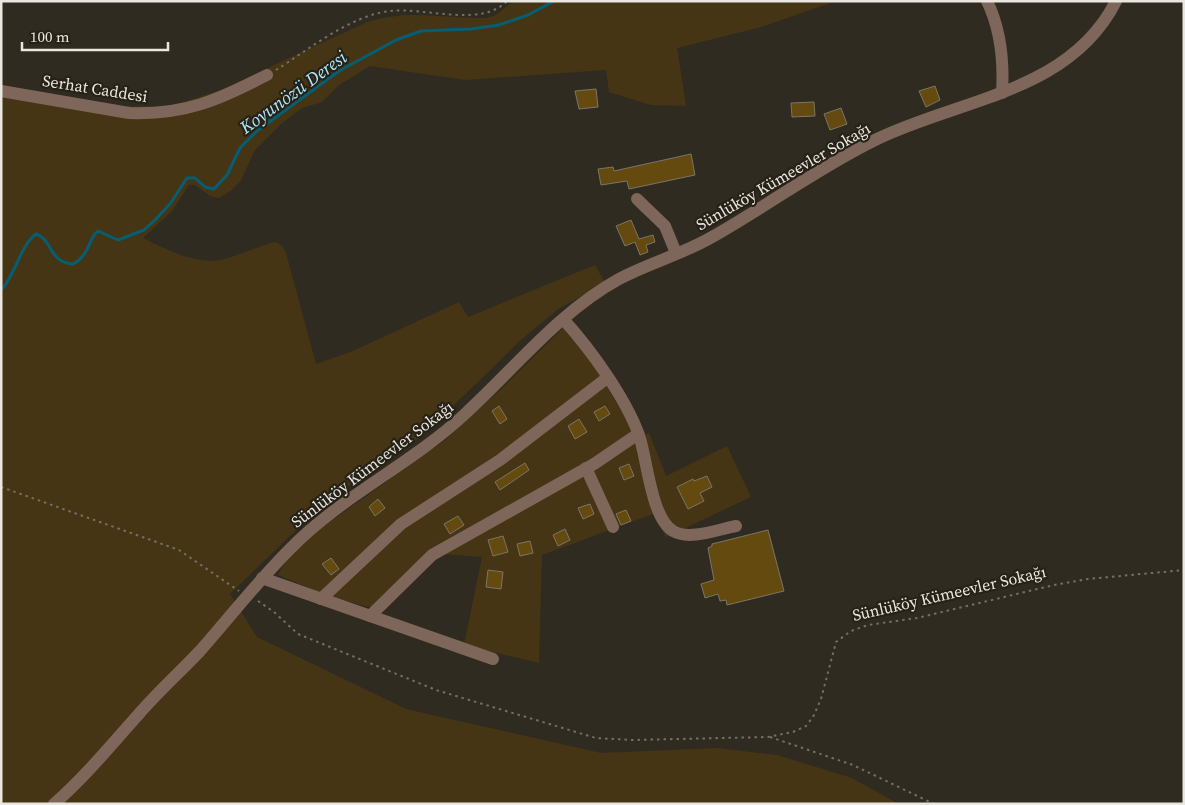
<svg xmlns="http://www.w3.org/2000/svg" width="1185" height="805" font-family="'Source Serif 4',serif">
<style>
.green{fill:#453514}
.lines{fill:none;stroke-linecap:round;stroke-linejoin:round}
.stream{stroke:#065e74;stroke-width:3}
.building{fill:#644a0f;stroke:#7b7569}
.path{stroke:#746f66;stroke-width:2;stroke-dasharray:2.5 4;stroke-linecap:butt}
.minor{stroke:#7e675a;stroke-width:12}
.labels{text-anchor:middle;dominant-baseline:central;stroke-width:4.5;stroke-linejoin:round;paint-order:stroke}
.street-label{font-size:16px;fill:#eae7e0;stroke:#272218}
.water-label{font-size:18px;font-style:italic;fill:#ace7fc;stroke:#272218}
</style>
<rect width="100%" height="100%" fill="#302b21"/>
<!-- green -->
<g class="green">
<path d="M 513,1 L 836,1 L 761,27 L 677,48 L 686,106 L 651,105 L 609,92 L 606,70 L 465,80 L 370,66 L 339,85 L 322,102 L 302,108 L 281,124 L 255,150 L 241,180 L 232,190 L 219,198 L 210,196 L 195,185 L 189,185 L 172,211 L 143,238 C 165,249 194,264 220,260 C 239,256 257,246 276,242 L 282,246 L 286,253 L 316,364 L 353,351 L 459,302 L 468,317 L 595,265 L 605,283 L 558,309 L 522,339 L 422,436 L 325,502 L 230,594 L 257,637 L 406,709 L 601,753 L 716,748 L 777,755 L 852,778 L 899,804 L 1,804 L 1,85 L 118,106 L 167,107 L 218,91 L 365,23 C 408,8 442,19 486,18 L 496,15 Z"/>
<polygon points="565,326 601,376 638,439 649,433 666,476 727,446 751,497 666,537 653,514 542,555 539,663 464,645 482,557 442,554 384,611 332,597 278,575 284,564 310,536 444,441 500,390"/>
</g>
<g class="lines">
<!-- stream -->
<path class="stream" d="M 1,290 C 16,275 19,247 36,234 C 53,240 49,263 73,264 C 91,254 88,238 98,231 L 118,240 L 144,230 L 155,220 L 170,204 L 187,178 L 195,178 L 205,187 L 214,189 L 227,175 L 240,148 L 257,131 L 339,71 L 396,40 L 421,31 L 471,29 L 499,25 L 528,15 L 554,1"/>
</g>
<!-- building -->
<g class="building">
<polygon points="935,86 940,100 926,107 919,91"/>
<polygon points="596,89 598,107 579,109 575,91"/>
<polygon points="814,102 815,116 792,117 791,103"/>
<polygon points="841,108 847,124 830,130 824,114"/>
<polygon points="691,154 695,175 629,189 627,181 601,185 598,169 613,167 614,171"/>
<polygon points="631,220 639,239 653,235 655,242 646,245 648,252 640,255 635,242 625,246 616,226"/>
<polygon points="499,406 507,419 500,424 492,411"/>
<polygon points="605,406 610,414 599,421 594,412"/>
<polygon points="579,419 587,432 575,439 568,426"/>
<polygon points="525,463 529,470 500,490 495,482"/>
<polygon points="629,464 634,476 624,480 619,468"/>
<polygon points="707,476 712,487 700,493 704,501 688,509 677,487 693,479 694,481"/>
<polygon points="378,499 385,508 375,516 369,507"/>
<polygon points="590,504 594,514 583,519 578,508"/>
<polygon points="626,510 631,521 621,525 616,514"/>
<polygon points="458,516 464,525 450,534 444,524"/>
<polygon points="565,529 570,540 558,546 553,535"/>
<polygon points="768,530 784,591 727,605 726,600 720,601 718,594 705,598 701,584 714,580 708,548 712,546 712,544"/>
<polygon points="503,536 508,552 493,556 488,540"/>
<polygon points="530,541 533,553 520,556 517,544"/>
<polygon points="331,558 339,569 331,575 322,564"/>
<polygon points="488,570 503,572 501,589 486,587"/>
</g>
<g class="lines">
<!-- path -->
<g class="path">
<path d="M 276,70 C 308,50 351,15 390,11 C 425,7 481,28 507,1"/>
<polyline points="1,487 179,550 239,591"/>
<polyline points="258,601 274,612 298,634 436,690 596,738 632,740 768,737 793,732 806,726 813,717 821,699 836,642 851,631 868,625 917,618 1054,585 1088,579 1184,570"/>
<polyline points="770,737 853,765 934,804"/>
</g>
<!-- minor -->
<g class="minor">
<path d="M 987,1 C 1001,30 1004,61 1002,93"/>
<path d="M 1,91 L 129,113 C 187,115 217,100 267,75"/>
<polyline points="637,199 665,226 676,253"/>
<path d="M 564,320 C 591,350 625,397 639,435 C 647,458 651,518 673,531 C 689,541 719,529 736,526"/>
<polyline points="586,468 613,527"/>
<polyline points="262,578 493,659"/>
<polyline points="321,599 401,524 500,460 607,378"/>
<polyline points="370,616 432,555 594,464 638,434"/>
<path d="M 54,804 C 85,777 110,746 138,715 C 157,693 179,673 199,652 C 229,618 257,582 289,550 C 341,496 412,464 466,413 C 516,367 559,312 619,279 C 649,263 683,254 712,237 C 767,206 818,168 875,140 C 958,99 1070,93 1116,1"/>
</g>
</g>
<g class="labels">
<!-- street labels -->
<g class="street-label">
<text transform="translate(95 88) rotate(9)">Serhat Caddesi</text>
<text transform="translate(783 176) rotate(-30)">Sünlüköy Kümeevler Sokağı</text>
<text transform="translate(372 464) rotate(-37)">Sünlüköy Kümeevler Sokağı</text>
<text transform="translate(949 593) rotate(-13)">Sünlüköy Kümeevler Sokağı</text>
</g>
<!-- water labels -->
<g class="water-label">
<text transform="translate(293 92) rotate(-36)">Koyunözü Deresi</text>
</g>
</g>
<!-- border -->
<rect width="1185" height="805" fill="none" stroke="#eae7e0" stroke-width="5"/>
<!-- scale -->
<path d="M22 42v8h146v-8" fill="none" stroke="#eae7e0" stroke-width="2.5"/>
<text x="30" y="42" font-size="15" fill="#eae7e0" stroke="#272218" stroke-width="4" paint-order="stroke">100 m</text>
</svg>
